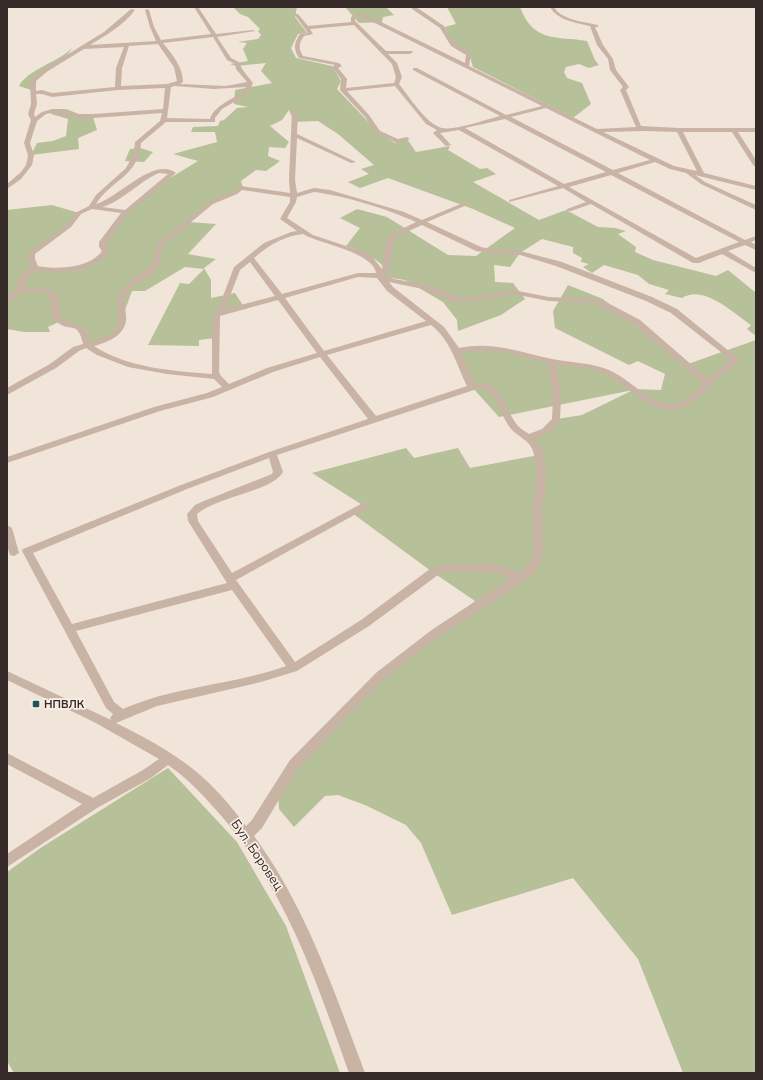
<svg xmlns="http://www.w3.org/2000/svg" width="763" height="1080" font-family="'Nunito Sans',sans-serif">
<style>
.green{fill:#b6c099}
.lines{fill:none;stroke-linecap:round;stroke-linejoin:round}
.minor{fill:#c9b3a5;fill-rule:evenodd}
.poi-dot{fill:#1c5655;stroke:#f9efe5;stroke-width:1.5}
.labels{text-anchor:middle;dominant-baseline:central;stroke-width:3.5;stroke-linejoin:round;paint-order:stroke}
.poi-label{font-size:11px;font-weight:bold;fill:#352a27;stroke:#f9efe5;text-anchor:start}
.near-street-label{font-size:13px;fill:#352a27;stroke:#f9efe5}
</style>
<rect width="100%" height="100%" fill="#f1e4d9"/>
<!-- green -->
<g class="green">
<path d="M 233,7 L 297,7 L 295,17 L 307,33 L 298,34 L 291,48 L 296,58 L 332,66 L 341,81 L 337,89 L 378,132 L 395,143 L 407,139 L 416,152 L 450,146 L 448,150 L 480,169 L 487,168 L 496,174 L 473,182 L 539,220 L 566,210 L 598,227 L 615,228 L 626,231 L 618,234 L 636,247 L 635,252 L 653,260 L 716,276 L 728,270 L 756,293 L 756,336 L 747,329 L 751,325 C 733,313 704,284 682,298 L 665,294 L 669,290 L 649,284 L 638,275 L 604,265 L 592,273 L 583,267 L 589,264 L 581,262 L 582,258 L 573,253 L 573,247 L 542,239 L 520,253 L 510,267 L 494,265 L 495,282 L 513,283 L 525,299 L 501,315 L 458,331 L 457,320 L 443,302 L 405,280 L 380,276 L 384,267 C 373,256 362,251 346,246 L 360,228 L 340,218 L 357,209 L 387,217 L 448,255 L 476,256 L 515,228 L 473,209 L 388,178 L 360,188 L 348,182 L 369,174 L 361,169 L 374,165 L 338,134 L 318,121 L 294,122 L 289,110 L 282,120 L 270,126 L 289,142 L 285,148 L 269,147 L 268,156 L 280,161 L 266,171 L 256,170 L 241,181 L 243,188 L 214,201 L 188,222 L 216,224 L 188,254 L 216,259 L 204,268 L 211,280 L 211,298 L 235,293 L 244,307 L 220,313 L 215,338 L 199,340 L 199,346 L 148,345 L 180,283 L 189,284 L 204,269 L 185,267 L 145,291 L 132,291 L 117,332 L 87,345 L 82,330 L 61,321 L 48,327 L 50,332 L 24,332 L 7,329 L 7,210 L 52,205 L 79,213 L 69,226 L 34,250 L 35,267 C 63,270 75,268 102,258 L 103,247 L 126,212 L 149,191 L 198,161 L 173,154 L 217,142 L 215,132 L 191,132 L 193,127 L 218,126 L 220,121 L 224,120 L 237,108 L 248,107 L 234,104 L 235,90 L 272,83 L 261,71 L 266,63 L 236,66 L 230,64 L 248,61 L 243,49 L 247,43 L 238,42 L 258,39 L 261,35 L 258,31 L 260,29 L 248,17 L 240,14 Z"/>
<polygon points="345,7 389,7 387,8 394,15 383,17 382,22 359,23"/>
<path d="M 447,7 L 520,7 C 533,43 557,36 587,41 L 595,60 L 599,65 L 589,68 L 579,64 L 566,67 L 564,72 L 567,78 L 582,83 L 591,104 L 573,118 L 473,67 L 469,54 L 454,44 L 445,27 L 456,24 Z"/>
<path d="M 72,48 C 63,66 32,66 34,91 L 19,86 C 28,69 59,62 72,48 Z"/>
<polygon points="52,109 66,109 79,114 92,114 97,130 78,138 79,149 31,155 37,143 53,141 66,136 68,119 51,114"/>
<polygon points="140,148 153,152 144,162 125,161 130,149"/>
<polygon points="568,285 603,299 685,365 756,340 756,1073 683,1073 638,959 573,878 452,915 421,843 406,825 365,805 338,795 325,796 294,827 279,809 278,794 284,779 356,699 475,601 431,571 352,513 364,506 312,473 406,448 414,458 458,448 470,468 539,455 531,441 557,419 582,415 633,390 499,417 472,387 458,351 483,347 600,369 635,389 661,390 665,374 638,361 629,365 555,328 553,311"/>
<polygon points="168,768 237,842 286,926 340,1073 14,1073 7,1061 7,872 42,847"/>
</g>
<g class="lines">
<!-- minor -->
<g class="minor">
<path d="M 194,7 L 198,7 L 216,34 L 253,30 L 255,31 L 217,37 L 231,58 L 239,62 L 242,69 L 253,83 L 248,94 L 222,109 L 215,118 L 215,122 L 166,122 L 141,143 C 138,177 112,179 96,204 C 118,198 154,156 176,173 L 128,213 L 107,242 L 107,247 L 110,251 C 95,272 59,275 36,270 L 27,278 L 24,288 C 37,287 56,285 59,301 C 60,306 59,311 61,317 C 73,329 85,319 90,342 L 109,335 L 116,328 L 118,322 L 117,304 L 118,297 L 127,284 L 152,265 L 157,244 L 209,202 L 233,192 L 241,186 L 290,193 L 289,180 L 292,111 L 295,109 L 298,111 L 297,134 L 356,162 L 351,163 L 297,138 L 295,180 L 297,193 L 314,188 L 330,190 L 404,212 L 422,220 L 463,203 L 467,203 L 467,205 L 427,222 L 481,247 L 495,250 L 520,251 L 562,262 L 652,297 L 677,309 L 740,360 C 735,366 727,370 721,375 C 701,393 685,420 654,406 C 636,398 622,382 605,374 C 590,367 573,367 557,364 L 561,398 L 560,420 L 548,433 L 534,439 L 542,449 L 546,468 L 545,491 L 542,505 L 543,550 L 540,565 L 531,575 L 487,606 L 441,635 L 385,678 L 298,768 L 262,828 L 254,836 C 306,907 334,991 365,1073 L 349,1073 C 316,980 284,885 217,811 C 202,794 187,778 168,765 L 151,778 L 97,808 L 7,867 L 7,854 L 82,804 L 7,764 L 7,753 L 93,798 L 143,770 L 159,759 L 94,722 L 7,680 L 7,671 L 111,720 L 110,718 L 113,714 L 106,708 L 22,551 L 23,549 L 181,485 L 269,452 L 368,419 L 320,357 L 273,372 L 213,397 L 160,411 L 7,463 L 7,457 L 154,407 L 207,393 L 222,387 L 214,379 L 167,374 L 128,367 L 97,355 L 86,348 L 79,351 L 56,368 L 7,395 L 7,388 L 50,364 L 73,347 L 83,344 C 78,319 69,333 57,322 C 44,311 61,294 38,292 C 34,291 26,291 22,293 C 16,296 15,301 7,303 L 7,298 L 16,290 L 20,275 L 31,267 L 27,259 L 28,253 L 67,225 L 77,212 L 89,206 L 96,195 L 126,168 L 134,153 L 135,142 L 160,121 L 162,113 L 80,119 L 52,113 L 46,114 L 37,121 L 30,143 L 34,155 L 32,165 L 21,179 L 7,189 L 7,184 L 21,172 L 26,165 L 28,155 L 24,143 L 31,120 L 28,114 L 31,104 L 30,81 L 44,69 L 104,32 L 131,9 L 135,10 C 124,25 105,36 90,45 L 156,41 L 150,27 L 145,10 L 147,9 L 149,10 L 154,27 L 161,40 L 211,34 ZM 213,37 L 227,60 L 235,64 L 236,69 L 247,82 L 226,86 L 180,84 L 183,82 C 183,67 172,54 163,43 ZM 158,44 L 174,67 L 177,81 L 167,84 L 121,86 L 122,68 L 129,46 ZM 124,47 L 116,68 L 115,87 L 52,93 L 42,90 L 36,91 L 36,81 L 48,71 L 84,49 ZM 175,86 L 214,89 L 246,87 L 244,92 C 233,98 213,107 210,119 L 167,118 L 171,87 ZM 165,88 L 163,109 L 80,115 L 52,109 L 42,112 L 35,117 L 34,114 L 37,104 L 36,94 L 42,94 L 52,97 L 118,90 ZM 159,173 L 168,174 L 125,210 L 102,207 C 123,201 138,182 159,173 ZM 242,190 L 290,197 L 290,202 L 280,219 L 297,231 L 291,232 L 264,243 L 234,267 L 217,312 L 212,315 L 212,374 C 172,371 128,368 94,346 C 110,342 128,334 126,315 C 125,307 123,300 127,293 C 135,281 153,278 159,264 C 162,259 161,252 162,246 L 213,204 L 237,194 ZM 314,192 C 346,196 387,209 416,222 L 390,235 L 385,245 L 382,269 L 370,254 L 313,235 L 287,218 L 296,202 L 297,197 ZM 92,209 L 121,213 L 99,242 L 99,247 L 102,251 C 90,268 57,270 38,266 L 35,259 L 35,254 L 71,227 L 81,214 ZM 422,225 L 476,251 L 495,254 L 520,255 L 556,266 L 646,301 L 671,313 L 731,360 L 708,379 L 640,320 L 606,302 L 592,299 L 549,297 L 513,290 L 483,296 L 461,298 L 428,285 L 394,279 L 385,275 C 394,264 391,251 395,237 ZM 303,234 C 320,244 373,252 376,273 L 358,273 L 282,294 L 254,258 C 269,245 284,236 303,234 ZM 250,262 L 275,296 L 225,309 L 240,270 ZM 358,277 L 377,278 L 387,291 L 426,321 L 324,351 L 285,298 ZM 389,282 L 423,289 L 449,300 L 461,302 L 483,300 L 513,294 L 549,301 L 592,303 L 600,306 L 634,324 L 703,383 C 694,393 683,406 668,404 C 649,402 629,379 611,371 C 592,362 571,363 552,359 C 520,352 492,341 459,348 L 444,327 L 393,287 ZM 278,300 L 317,353 L 267,368 L 229,384 L 221,376 L 219,372 L 220,316 ZM 431,325 C 451,341 456,363 467,386 L 376,416 L 327,355 ZM 481,350 L 504,352 L 548,363 L 553,398 L 552,419 L 542,429 L 529,434 C 524,431 518,427 515,422 C 505,408 499,378 475,384 L 461,353 ZM 480,388 C 499,394 500,417 512,430 C 519,437 530,441 533,451 C 537,464 537,478 535,491 C 535,496 533,500 532,505 C 531,521 537,545 531,560 C 529,565 523,570 518,573 L 501,565 L 485,563 L 467,565 L 451,563 L 430,569 L 361,620 L 295,662 L 236,580 L 367,508 L 369,506 L 367,504 L 361,504 L 232,573 L 198,521 L 197,514 C 216,497 273,491 283,472 L 277,455 ZM 269,458 L 273,472 L 272,474 L 204,501 L 195,505 L 187,514 L 188,521 L 227,583 L 72,624 L 33,553 L 187,489 ZM 451,571 C 475,574 488,567 511,578 L 433,629 L 377,672 L 290,760 L 252,820 L 246,826 C 232,807 212,784 193,769 C 170,751 143,736 116,723 L 157,706 L 261,682 L 297,671 L 369,626 L 438,575 ZM 232,590 L 286,666 C 233,685 175,686 123,709 L 114,702 L 76,631 Z"/>
<path d="M 412,7 L 416,7 L 444,26 L 455,44 L 471,53 L 469,66 L 597,129 L 636,127 L 620,90 L 623,87 L 610,70 L 608,59 L 597,45 L 590,26 C 576,23 557,20 550,7 L 554,7 C 561,20 585,22 598,25 L 598,27 L 595,27 L 603,45 L 613,59 L 616,70 L 629,87 L 626,90 L 641,126 L 679,128 L 756,128 L 756,132 L 738,132 L 756,160 L 756,167 L 753,165 L 732,132 L 683,132 L 704,173 L 756,186 L 756,190 L 695,175 L 705,182 L 756,205 L 756,210 L 701,184 L 686,173 L 670,169 L 655,162 L 618,173 L 745,240 L 756,236 L 756,240 L 751,242 L 756,245 L 756,250 L 745,245 L 728,251 L 756,268 L 756,273 L 722,254 L 699,263 L 693,263 L 591,204 L 571,211 L 567,211 L 567,209 L 586,202 L 563,188 L 509,202 L 509,200 L 558,186 L 459,130 L 440,133 L 451,145 L 446,146 L 433,133 L 437,130 L 426,124 L 395,86 L 347,91 L 369,115 L 380,131 L 398,139 L 407,137 L 410,139 L 397,143 L 376,133 L 365,117 L 340,90 L 341,79 L 332,67 L 335,65 L 299,58 C 293,49 294,43 300,34 L 308,33 L 294,14 L 298,14 L 308,26 L 351,22 L 351,17 L 357,13 L 381,22 L 465,63 L 466,55 L 451,46 L 440,28 L 412,9 ZM 357,16 L 377,24 L 542,106 L 506,115 L 417,68 L 413,68 L 413,70 L 500,116 C 488,119 454,131 442,128 C 426,124 409,96 399,84 L 402,77 L 397,63 L 388,54 L 410,54 L 413,52 L 412,51 L 386,51 L 355,21 L 355,17 ZM 354,25 L 392,64 L 396,77 L 394,83 L 346,88 L 347,79 L 338,68 L 342,66 L 339,63 L 303,56 C 298,48 299,43 304,36 L 313,34 L 310,29 ZM 546,108 L 650,160 L 613,170 L 511,117 ZM 505,119 L 606,172 L 564,184 L 465,128 ZM 645,131 L 677,132 L 697,171 L 674,166 L 603,132 ZM 611,175 L 739,242 L 696,258 L 569,187 Z"/>
<polygon points="7,525 12,528 19,553 14,556 10,555 7,546"/>
</g>
</g>
<!-- markers -->
<rect class="poi-dot" x="32" y="700" width="8" height="8" rx="2"/>
<g class="labels">
<!-- poi labels -->
<g class="poi-label">
<text x="44" y="704">НПВЛК</text>
</g>
<!-- near-street labels -->
<g class="near-street-label">
<text transform="translate(257 855) rotate(56)">Бул. Боровец</text>
</g>
</g>
<!-- border -->
<rect width="763" height="1080" fill="none" stroke="#352a27" stroke-width="16"/>
</svg>
